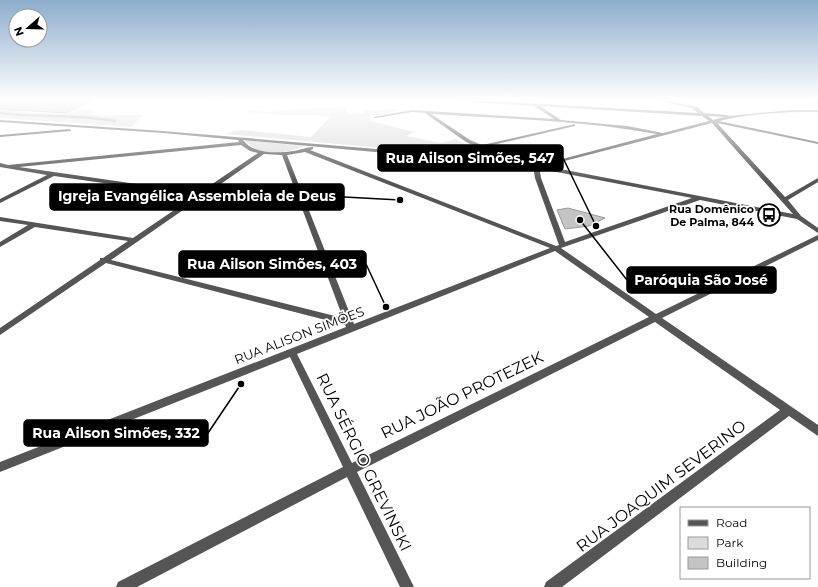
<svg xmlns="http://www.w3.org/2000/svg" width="818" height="587" font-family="Montserrat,sans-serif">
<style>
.green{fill:#dcdcdc}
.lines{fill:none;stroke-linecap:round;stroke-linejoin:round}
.stream{stroke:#a3a3a3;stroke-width:2.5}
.building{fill:#c4c4c4;stroke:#999}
.street{fill:#555;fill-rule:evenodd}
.labels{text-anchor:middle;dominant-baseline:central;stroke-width:3.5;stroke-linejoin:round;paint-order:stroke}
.far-poi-label{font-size:11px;font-weight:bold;fill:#000;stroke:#fff;text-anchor:end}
.street-label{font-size:13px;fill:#000;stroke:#fff}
.near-street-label{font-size:16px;fill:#000;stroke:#fff}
.leader{fill:none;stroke:#000;stroke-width:1.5}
.callout-dot{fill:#000;stroke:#fff;stroke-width:1.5}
.callout{fill:#000;stroke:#000;stroke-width:1.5}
.callout-label{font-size:14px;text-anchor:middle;font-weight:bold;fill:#fff}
</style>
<rect width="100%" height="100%" fill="#fff"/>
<!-- green -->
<g class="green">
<polygon points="0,107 26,109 21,112 68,114 78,109 95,111 90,115 143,115 132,127 0,118"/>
<polygon points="345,107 348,114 362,113 365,109 384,111 386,109 408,109 372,116 371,121 414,132 406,136 441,143 456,139 469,146 517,158 517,160 226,134 232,131 243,130 311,137 330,117 315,115 280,115 247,112 247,110 272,112 297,109"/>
<path d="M 245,140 L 304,146 C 287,154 258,157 245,140 Z"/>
</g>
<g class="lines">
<!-- stream -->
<path class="stream" d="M 0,113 C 38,118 77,114 115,121"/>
</g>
<!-- building -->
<g class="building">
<polygon points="0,100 94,100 66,113 0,109"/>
<polygon points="568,208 605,218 589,226 565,229 557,210"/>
</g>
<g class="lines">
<!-- street -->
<g class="street">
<polygon points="206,100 226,100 224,101 208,101"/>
<path d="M 452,100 L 471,100 L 698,113 L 692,108 L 655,100 L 662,100 L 699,107 L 699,109 L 704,113 L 727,115 L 729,116 L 791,110 L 818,110 L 818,112 C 785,112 751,113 719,121 L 818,142 L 818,144 L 717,123 L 785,197 L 818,178 L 818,182 L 788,200 L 801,216 L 818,228 L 818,233 L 797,219 L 700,200 L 561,248 L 656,314 L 818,235 L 818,240 L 662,318 L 818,425 L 818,436 L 789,416 L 562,587 L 544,587 L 546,582 L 780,410 L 655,322 L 357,472 L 414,587 L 400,587 L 347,477 L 137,587 L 116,587 L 118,582 L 343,467 L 290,357 L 0,472 L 0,462 L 346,327 L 345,325 L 106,263 L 0,335 L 0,328 L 100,260 L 100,258 L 103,258 L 128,241 L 35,227 L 0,247 L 0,242 L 28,225 L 0,221 L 0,217 L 133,238 L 195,196 L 54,176 L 0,203 L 0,199 L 47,175 L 0,167 L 0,163 L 8,165 L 239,142 L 238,140 L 163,133 L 0,122 L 0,120 L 163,131 L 519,161 L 537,165 L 544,163 L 474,146 L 466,142 L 425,113 L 412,112 L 375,118 L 373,117 L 412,110 L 554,119 L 534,106 L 454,101 ZM 540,106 L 702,116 L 709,121 L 663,133 L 627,126 L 561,120 ZM 431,114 C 506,119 583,120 657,134 L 551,162 L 488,146 L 575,126 L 575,124 L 482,145 L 470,140 ZM 708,116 L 724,117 L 713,120 ZM 712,123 L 793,214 L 545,166 ZM 243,140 L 519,165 L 536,168 L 534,172 L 535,178 L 559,245 L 556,246 L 310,150 L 313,149 L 313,147 C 307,147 300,150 294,151 C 279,153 254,155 243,140 ZM 241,145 L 250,151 L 258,153 L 199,193 L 19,167 ZM 305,152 L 550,248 L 354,324 L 287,155 ZM 264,154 L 282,155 L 343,318 L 111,260 ZM 541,169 L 692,198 L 565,242 L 541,178 L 540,172 ZM 555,251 L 649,317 L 352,463 L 297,354 Z"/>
<polygon points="814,100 818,100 818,104 817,104"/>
<polygon points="69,129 71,130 71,131 0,137 0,135"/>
</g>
</g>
<!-- sky -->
<linearGradient id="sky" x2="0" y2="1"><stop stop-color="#8cadcc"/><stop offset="0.55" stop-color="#fff"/><stop offset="1" stop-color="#fff" stop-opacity="0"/></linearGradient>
<rect width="818" height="182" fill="url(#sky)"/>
<!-- icons -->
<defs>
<g id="bus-ring" transform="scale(1.15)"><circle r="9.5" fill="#fff" stroke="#000" stroke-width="1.5"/><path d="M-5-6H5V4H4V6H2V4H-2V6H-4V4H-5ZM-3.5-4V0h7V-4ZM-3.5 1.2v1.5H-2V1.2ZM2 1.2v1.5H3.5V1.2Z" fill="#000"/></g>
</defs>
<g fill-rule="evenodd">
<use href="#bus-ring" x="769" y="215"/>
</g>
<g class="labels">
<!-- far-poi labels -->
<g class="far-poi-label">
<text x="754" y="209">Rua Domênico<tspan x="754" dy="13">De Palma, 844</tspan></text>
</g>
<!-- street labels -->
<g class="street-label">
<text transform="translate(299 335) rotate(-21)">RUA ALISON SIMÕES</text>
</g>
<!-- near-street labels -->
<g class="near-street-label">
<text transform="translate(462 395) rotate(-26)">RUA JOÃO PROTEZEK</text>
<text transform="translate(364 462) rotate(64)">RUA SÉRGIO GREVINSKI</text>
<text transform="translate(661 486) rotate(-37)">RUA JOAQUIM SEVERINO</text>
</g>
</g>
<!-- callouts -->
<path class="leader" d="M596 226L563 158M400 200L344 197M386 307L366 264M580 220L627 280M241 384L208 433"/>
<g class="callout-dot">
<circle cx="596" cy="226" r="4"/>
<circle cx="400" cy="200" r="4"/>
<circle cx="386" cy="307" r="4"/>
<circle cx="580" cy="220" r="4"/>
<circle cx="241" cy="384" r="4"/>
</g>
<g class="callout">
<rect x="378" y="145" width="185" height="26" rx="4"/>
<rect x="50" y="184" width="294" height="26" rx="4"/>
<rect x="179" y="251" width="187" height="26" rx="4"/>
<rect x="627" y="267" width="149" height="26" rx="4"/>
<rect x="24" y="420" width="184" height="26" rx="4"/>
</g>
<g class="callout-label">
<text x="470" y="163">Rua Ailson Simões, 547</text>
<text x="197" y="201">Igreja Evangélica Assembleia de Deus</text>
<text x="272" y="269">Rua Ailson Simões, 403</text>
<text x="701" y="285">Paróquia São José</text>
<text x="116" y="438">Rua Ailson Simões, 332</text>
</g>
<!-- legend -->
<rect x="680" y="507" width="130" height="72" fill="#ffffff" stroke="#999999"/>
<rect x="688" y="520" width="20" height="6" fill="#555555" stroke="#999999"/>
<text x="716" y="527" font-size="12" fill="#000000">Road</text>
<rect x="688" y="537" width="20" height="12" fill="#dcdcdc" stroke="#999999"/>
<text x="716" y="547" font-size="12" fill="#000000">Park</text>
<rect x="688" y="557" width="20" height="12" fill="#c4c4c4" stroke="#999999"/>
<text x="716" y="567" font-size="12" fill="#000000">Building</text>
<!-- north arrow -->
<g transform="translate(28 28) rotate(250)"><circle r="19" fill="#ffffff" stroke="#999999"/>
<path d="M0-3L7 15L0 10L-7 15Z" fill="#000000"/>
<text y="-6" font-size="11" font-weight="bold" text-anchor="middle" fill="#000000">N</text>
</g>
</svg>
